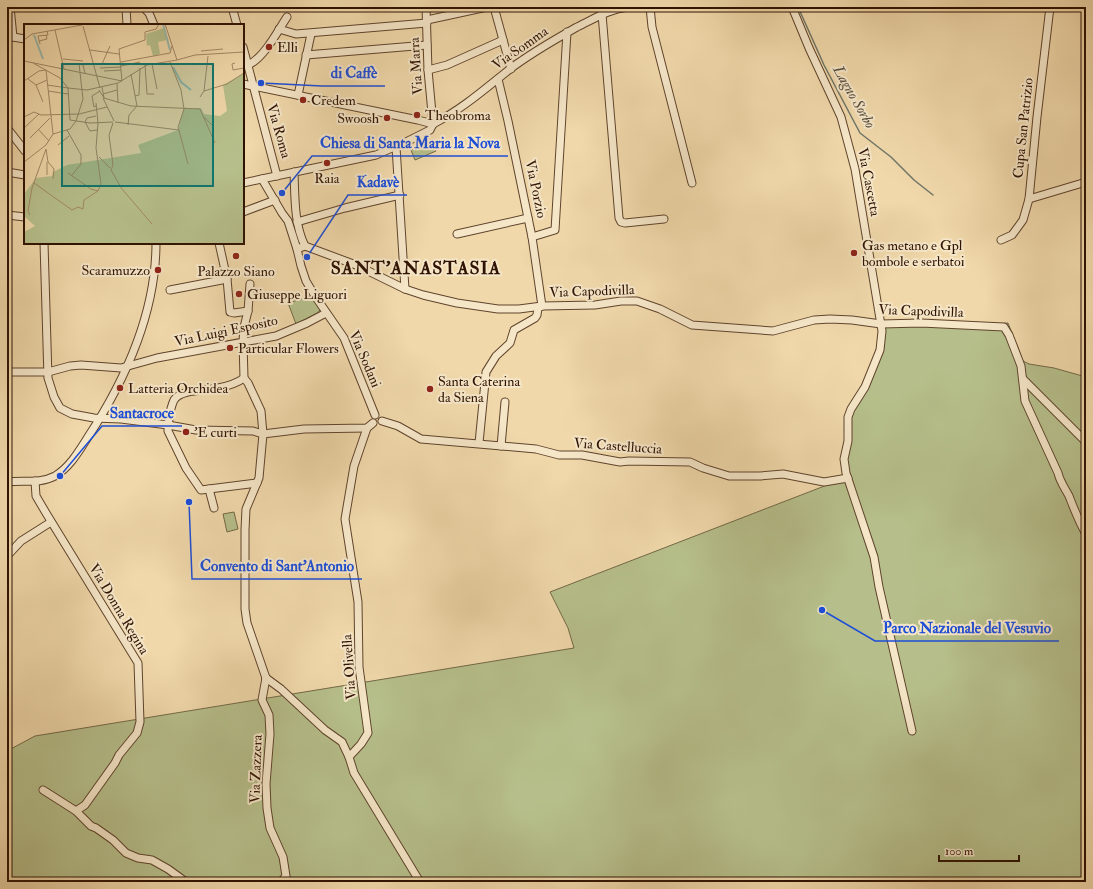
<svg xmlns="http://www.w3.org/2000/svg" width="1093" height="889" font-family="'IM FELL Double Pica',serif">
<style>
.green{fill:#b6bf8b;stroke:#726846}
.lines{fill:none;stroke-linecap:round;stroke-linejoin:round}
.stream{stroke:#6f7669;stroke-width:1.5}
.minor-casing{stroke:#5f442c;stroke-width:9}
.minor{stroke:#f5e6c8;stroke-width:7}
.rail-casing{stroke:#2f1202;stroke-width:3}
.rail{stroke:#f5e6c8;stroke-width:1.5;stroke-dasharray:4.5;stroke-linecap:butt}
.poi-dot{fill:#8f2418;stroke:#f5e6c8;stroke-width:1.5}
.labels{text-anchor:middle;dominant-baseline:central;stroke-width:4;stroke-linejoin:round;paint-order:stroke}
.poi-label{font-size:14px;fill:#2f1202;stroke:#f5e6c8;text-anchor:start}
.street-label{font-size:14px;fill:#2f1202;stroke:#f5e6c8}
.water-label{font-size:15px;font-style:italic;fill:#544c3e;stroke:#f5e6c8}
.district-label{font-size:18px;font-weight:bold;letter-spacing:1px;fill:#2f1202;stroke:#f5e6c8}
.inset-river{fill:none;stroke:#9ab9ad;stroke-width:2}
.inset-road{fill:none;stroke:#a38967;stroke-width:1}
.view{fill:#0f766e;fill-opacity:0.15;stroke:#0f766e;stroke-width:2}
.inset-edge{fill:none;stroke:#2f1202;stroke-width:2}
.leader{fill:none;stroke:#1d4ed8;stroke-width:1.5}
.callout-dot{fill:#1d4ed8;stroke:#f5e6c8;stroke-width:1.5}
.callout-label{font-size:15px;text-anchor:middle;font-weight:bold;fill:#1d4ed8;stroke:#f5e6c8;stroke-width:4;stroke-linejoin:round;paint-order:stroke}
</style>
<rect width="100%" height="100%" fill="#f0d8aa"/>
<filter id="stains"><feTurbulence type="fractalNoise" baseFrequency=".005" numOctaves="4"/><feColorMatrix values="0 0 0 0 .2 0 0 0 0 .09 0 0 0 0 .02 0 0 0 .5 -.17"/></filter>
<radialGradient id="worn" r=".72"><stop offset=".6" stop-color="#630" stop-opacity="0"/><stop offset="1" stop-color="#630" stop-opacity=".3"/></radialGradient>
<!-- green -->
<g class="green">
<polygon points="431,141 436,151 415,160 411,150"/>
<polygon points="311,296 320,308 319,312 296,324 288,303"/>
<polygon points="883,321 978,325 1008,323 1023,361 1029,364 1054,368 1086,377 1086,882 7,882 7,751 35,736 574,648 568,628 550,592 840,480 844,476 849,429 857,394 865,379 876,351"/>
<polygon points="234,512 238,529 227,532 223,514"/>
</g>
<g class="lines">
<!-- stream -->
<polyline class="stream" points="798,7 824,65 860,133 891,157 914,180 933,195"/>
<!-- minor casing -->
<g class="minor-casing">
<g id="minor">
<polyline points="10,7 13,37"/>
<polyline points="126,7 127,25"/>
<polyline points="143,7 149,13 154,25"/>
<polyline points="232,7 237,25"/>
<polyline points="426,7 428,70 433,124"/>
<polyline points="494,7 511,69"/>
<polyline points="650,7 652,27 692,183"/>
<polyline points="792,7 809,48 841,117 855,169 882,331 880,350 865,387 851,409 848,417 848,441 844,459 846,473 874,557 879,587 912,731"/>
<polyline points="602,14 619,218 621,222 625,223 664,219"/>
<polyline points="427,20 487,7"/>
<polyline points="279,29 296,34 427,23"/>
<polyline points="7,36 25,39"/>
<polyline points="243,47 277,176"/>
<polyline points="306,55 427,45"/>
<path d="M 248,65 C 264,58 277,32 287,17"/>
<polyline points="428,70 447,65 503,40"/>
<polyline points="243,84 418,120 433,124"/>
<polyline points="298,95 311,34"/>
<path d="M 433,124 C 461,110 485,89 510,69 C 531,53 554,40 577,27 C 594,19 609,9 628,7"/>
<polyline points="7,128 25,151"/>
<polyline points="396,147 405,289"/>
<polyline points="7,172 25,175"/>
<path d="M 262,179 L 282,213 L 288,221 L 297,249 L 305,246 C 294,224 295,197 294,172"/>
<polyline points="243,183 376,155 408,141 430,130 433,124"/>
<polyline points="1029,199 1086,182"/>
<polyline points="243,212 275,200"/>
<polyline points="7,215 25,217"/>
<polyline points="297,222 345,208 400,195"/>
<polyline points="457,234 528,218"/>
<polyline points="532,237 555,230 567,32"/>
<polyline points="1001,240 1012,235 1023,220 1029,199 1037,117 1050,7"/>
<polyline points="44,243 48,378 54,397 60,408 72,414 94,418 121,419 168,425 196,430 253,431 263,434 304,429 367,428 373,423"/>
<polyline points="219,243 227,279 230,312 234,313 248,311"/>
<path d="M 305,246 L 356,265 L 405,289 L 423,295 L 457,303 L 498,309 L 519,309 L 542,306 L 595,305 L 621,301 L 637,301 L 660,309 L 692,325 L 773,331 L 814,320 L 830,319 L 852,320 L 881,324 L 921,323 L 1004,327 L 1009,335 L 1021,366 L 1025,401 L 1058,473 C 1060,482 1065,488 1069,496 C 1074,509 1079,522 1086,534"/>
<polyline points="297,249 301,266 306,281 315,296 344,338 375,415"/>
<polyline points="250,284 248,311 244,327 243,342 244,378 248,383 261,411 263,434 259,478 246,509 245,530 245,609 247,623 266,678"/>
<polyline points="170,290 227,279"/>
<polyline points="7,372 48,372 70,366 81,365 121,368 157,358 276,336 307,323 326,313"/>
<path d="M 244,378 C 236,384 228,386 218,388 C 206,391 181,389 174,400 C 172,404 171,409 170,412 C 169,419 168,424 168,431 L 186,468 L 201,490 L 257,483"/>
<polyline points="1023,379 1086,442"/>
<polyline points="382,421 398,426 421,439 536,449 559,455 582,455 620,462 629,461 690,462 703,468 729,476 760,476 783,474 824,482 848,478"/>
<polyline points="367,428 354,466 345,519 358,602 359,667 368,733 361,744 349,757 354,773 420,882"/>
<polyline points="479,443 486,372 496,356 510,343 514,330 535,318 537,315 538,308 542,306 532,237 508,121 498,79"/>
<polyline points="501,446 505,402"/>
<polyline points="35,481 36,496 46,513 138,663 140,722 137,733 119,755 115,763 85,805 76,811"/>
<path d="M 7,482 C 23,480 40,484 55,476 C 70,467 79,451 88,437 C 126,379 156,313 156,243"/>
<polyline points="209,489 214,508"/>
<polyline points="7,556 21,541 51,522"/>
<polyline points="266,678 262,700 269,715 270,734 266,784 267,808 270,828 283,857 286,876 281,882"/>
<polyline points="266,678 281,689 325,730 342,742 349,757"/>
<polyline points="43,790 76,811 91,826 96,828 113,840 126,853 138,858 152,860 168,869 186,882"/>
</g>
</g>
<!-- minor -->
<use href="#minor" class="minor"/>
<!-- rail casing -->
<g class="rail-casing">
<path id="rail" d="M 254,7 C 290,11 327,12 363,7"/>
</g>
<!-- rail -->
<use href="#rail" class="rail"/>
</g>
<!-- markers -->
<g class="poi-dot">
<circle cx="269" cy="47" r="4"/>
<circle cx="303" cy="100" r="4"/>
<circle cx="417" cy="115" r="4"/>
<circle cx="387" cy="118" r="4"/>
<circle cx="327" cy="163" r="4"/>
<circle cx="854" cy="253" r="4"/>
<circle cx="236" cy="256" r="4"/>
<circle cx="158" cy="270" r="4"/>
<circle cx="239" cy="294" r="4"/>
<circle cx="230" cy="348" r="4"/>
<circle cx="120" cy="388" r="4"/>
<circle cx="430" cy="389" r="4"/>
<circle cx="186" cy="432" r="4"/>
</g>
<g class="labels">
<!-- poi labels -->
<g class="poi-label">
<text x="277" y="47">Elli</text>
<text x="311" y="100">Credem</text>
<text x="425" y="115">Theobroma</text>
<text x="379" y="118" text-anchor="end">Swoosh</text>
<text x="327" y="178" text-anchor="middle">Raia</text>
<text x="862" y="245">Gas metano e Gpl<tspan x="862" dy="16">bombole e serbatoi</tspan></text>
<text x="150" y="270" text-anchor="end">Scaramuzzo</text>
<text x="236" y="271" text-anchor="middle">Palazzo Siano</text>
<text x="247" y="294">Giuseppe Liguori</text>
<text x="238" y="348">Particular Flowers</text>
<text x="438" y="381">Santa Caterina<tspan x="438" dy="16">da Siena</tspan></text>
<text x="128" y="388">Latteria Orchidea</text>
<text x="194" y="432">'E curti</text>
</g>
<!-- street labels -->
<g class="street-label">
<text transform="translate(520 48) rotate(-35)">Via Somma</text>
<text transform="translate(416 66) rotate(-94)">Via Marra</text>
<text transform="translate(1023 128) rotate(-84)">Cupa San Patrizio</text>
<text transform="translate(279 131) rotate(74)">Via Roma</text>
<text transform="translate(869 182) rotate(79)">Via Cascetta</text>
<text transform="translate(536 189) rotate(78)">Via Porzio</text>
<text transform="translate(592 291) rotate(-2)">Via Capodivilla</text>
<text transform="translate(921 311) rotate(2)">Via Capodivilla</text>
<text transform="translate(226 331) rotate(-12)">Via Luigi Esposito</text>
<text transform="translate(365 359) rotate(67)">Via Sodani</text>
<text transform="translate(618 446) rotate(4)">Via Castelluccia</text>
<text transform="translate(119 609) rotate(59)">Via Donna Regina</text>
<text transform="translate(349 667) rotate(-94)">Via Olivella</text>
<text transform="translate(256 769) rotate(-88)">Via Zazzera</text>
</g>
<!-- water labels -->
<g class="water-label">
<text transform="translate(854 97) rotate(60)">Lagno Sorbo</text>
</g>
<!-- district labels -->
<g class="district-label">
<text x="416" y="268">SANT'ANASTASIA</text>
</g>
</g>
<!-- overview -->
<g transform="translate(24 24)">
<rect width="220" height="220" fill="#f0d8aa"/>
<path d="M 140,4 L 143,16 L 134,18 L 136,30 L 129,32 L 126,21 L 123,22 L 122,10 ZM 220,49 L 220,220 L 0,220 L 0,208 L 11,202 L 0,192 L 0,170 L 12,154 L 28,152 L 29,148 L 43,141 L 117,129 L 114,121 L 154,106 L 160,84 L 177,84 L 180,90 L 196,92 L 203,87 L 199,61 Z" fill="#b6bf8b"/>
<path class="inset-river" d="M 139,0 L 146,26M 10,11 L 19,35M 149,43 L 157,58 L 167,66"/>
<path class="inset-road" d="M 141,0 L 153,36 L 171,31 L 220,28M 59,2 L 76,64M 31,6 L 40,45M 0,16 L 8,10 L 58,1M 121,16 L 121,8 L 132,5 L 135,0M 15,17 L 23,15 L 22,11M 16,20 L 14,12 L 24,11 L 23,7M 66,26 L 95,30M 177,27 L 199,25M 39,35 L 59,37M 0,37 L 98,57M 97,38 L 146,29 L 148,22M 146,38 L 157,66 L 160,85 L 154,103 L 164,140M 9,39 L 36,54 L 44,64 L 63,66 L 94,59 L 123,41 L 153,36M 211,39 L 208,40 L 209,46 L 220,44M 78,40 L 86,22M 128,40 L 133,65M 121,41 L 123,70 L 130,70M 97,42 L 116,38M 76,44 L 97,43M 80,47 L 97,46M 4,55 L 12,61 L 19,78M 0,57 L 15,47 L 22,46 L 29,110M 98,57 L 95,25 L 121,16M 93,60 L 94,79M 12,61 L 23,56M 23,61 L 44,64 L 46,96 L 66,99 L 89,98M 75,66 L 80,74 L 78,63M 24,67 L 44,70M 180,67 L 203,60 L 220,49M 79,70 L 93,66M 111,72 L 115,71 L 116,44M 176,73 L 180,67 L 184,32M 79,74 L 90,97M 80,74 L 107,82 L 176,85 L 191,119M 72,82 L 70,83 L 68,72 L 76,67M 179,92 L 188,101M 0,93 L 10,88 L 17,91 L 55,90 L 83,83M 61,98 L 66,107 L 73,106M 61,98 L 63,94 L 72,92M 91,98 L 155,106M 89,99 L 85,111 L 89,141 L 87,146 L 98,165 L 128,200M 104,101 L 105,91 L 113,82 L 107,50M 0,104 L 15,90M 14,105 L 25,117M 43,106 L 57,131 L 57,140 L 48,151M 29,110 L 46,105 L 52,97 L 59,75 L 55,40 L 59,41 L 61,49M 6,114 L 26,94M 34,121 L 45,112M 22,125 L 24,138 L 30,145 L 29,155M 75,133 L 86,144M 0,138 L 22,121 L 29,110M 23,138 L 23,151M 44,149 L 67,165 L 74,167M 10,159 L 48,186 L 54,183 L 59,185 L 60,176 L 74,167 L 77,160 L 72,124 L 74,99 L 72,79M 6,191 L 4,187 L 8,164 L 22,125"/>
<path class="view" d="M 38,40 L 189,40 L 189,162 L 38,162 Z"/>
<rect width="220" height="220" class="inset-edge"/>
</g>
<!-- callouts -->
<path class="leader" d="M261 83L322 86H385M282 193L312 156H508M307 257L348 195H407M60 476L102 426H182M189 502L192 579H362M822 610L875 641H1059"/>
<g class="callout-dot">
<circle cx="261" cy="83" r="4"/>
<circle cx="282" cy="193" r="4"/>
<circle cx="307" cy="257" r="4"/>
<circle cx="60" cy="476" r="4"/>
<circle cx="189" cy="502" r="4"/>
<circle cx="822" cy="610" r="4"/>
</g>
<g class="callout-label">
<text x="354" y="78">di Caffè</text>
<text x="410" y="148">Chiesa di Santa Maria la Nova</text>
<text x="378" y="187">Kadavè</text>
<text x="142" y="418">Santacroce</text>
<text x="277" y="571">Convento di Sant'Antonio</text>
<text x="967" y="633">Parco Nazionale del Vesuvio</text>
</g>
<!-- margin -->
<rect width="1093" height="889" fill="none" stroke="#f0d8aa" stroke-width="24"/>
<rect x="8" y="8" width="1077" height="873" fill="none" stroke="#2f1202" stroke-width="2"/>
<rect x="12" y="12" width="1069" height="865" fill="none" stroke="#2f1202"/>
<!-- scale -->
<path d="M939 855v6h80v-6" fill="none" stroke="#2f1202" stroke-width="2"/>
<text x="945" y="855" font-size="12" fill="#2f1202" stroke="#f5e6c8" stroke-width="3" paint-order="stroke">100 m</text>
<rect width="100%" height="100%" filter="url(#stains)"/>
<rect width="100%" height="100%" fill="url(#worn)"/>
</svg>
